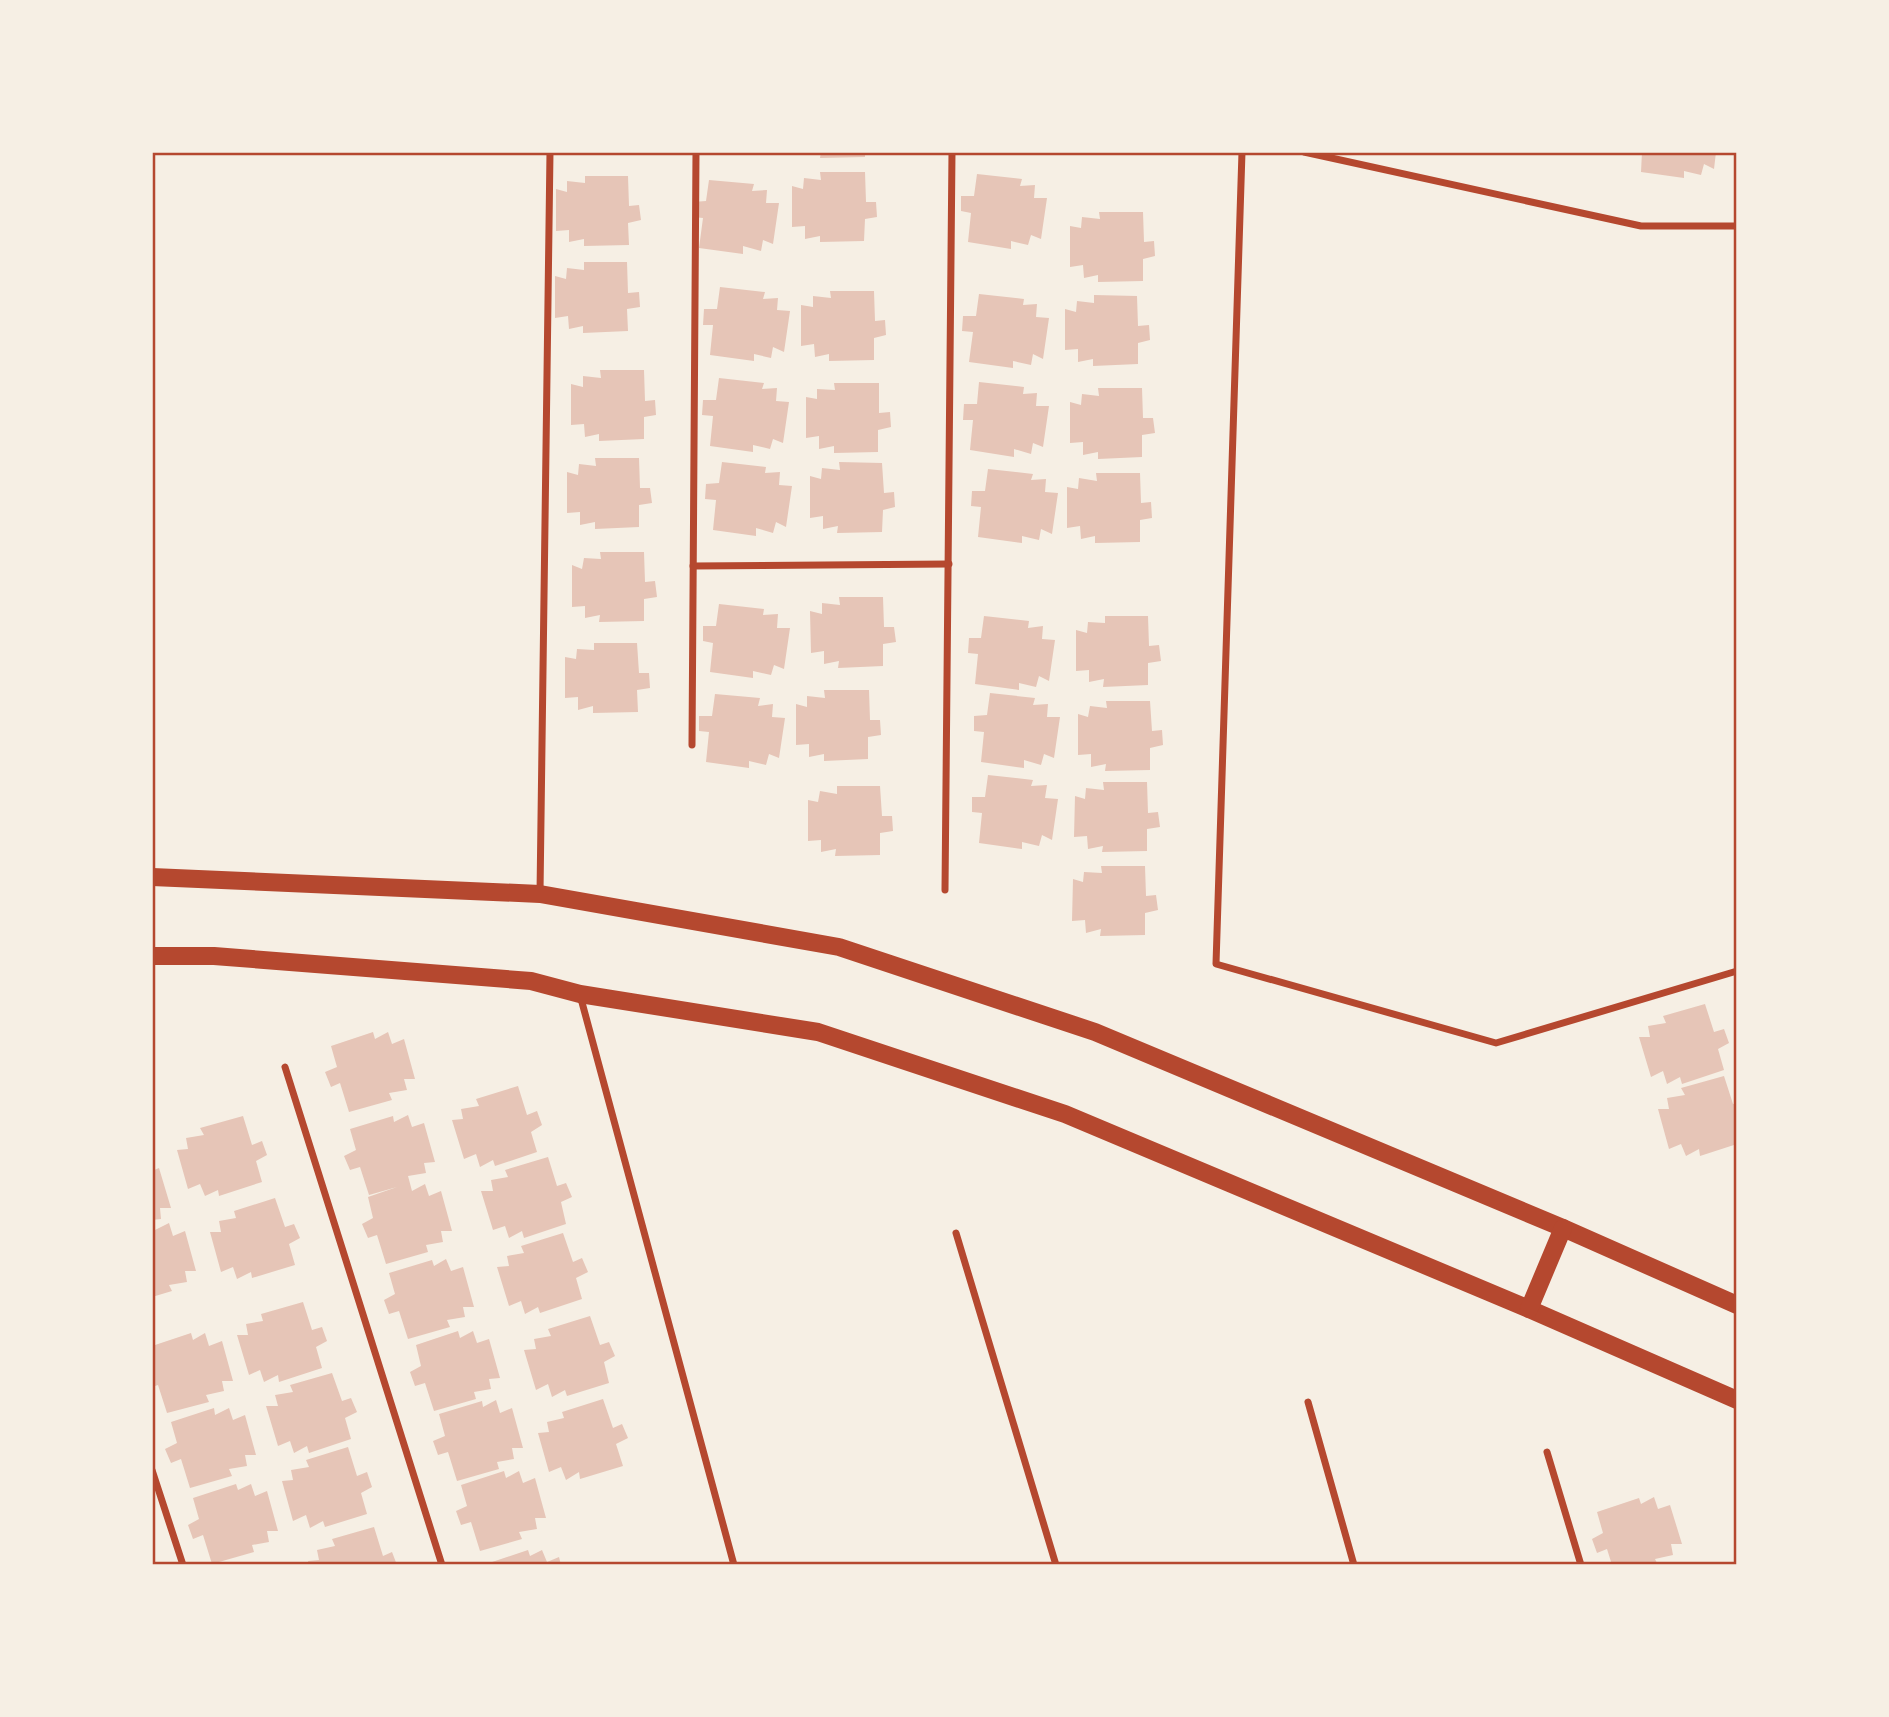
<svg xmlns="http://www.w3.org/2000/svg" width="1889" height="1717" font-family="'Alegreya Sans',sans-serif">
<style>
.building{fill:#e6c5b7}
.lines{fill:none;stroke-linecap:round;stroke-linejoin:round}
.minor{stroke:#b5482f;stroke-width:7}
.primary{stroke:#b5482f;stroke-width:18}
.neatline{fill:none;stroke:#b5482f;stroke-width:2.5}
</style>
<rect width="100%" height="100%" fill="#f6efe4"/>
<!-- building -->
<g class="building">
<polygon points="821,152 865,152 865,157 820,158"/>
<polygon points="1642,152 1716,152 1714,169 1704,164 1701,175 1684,171 1684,178 1641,172"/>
<polygon points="820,172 865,172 866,202 876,202 877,217 865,219 864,241 820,242 820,236 805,239 805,226 792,227 792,186 803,189 804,178 821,180"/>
<polygon points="977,174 1022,179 1020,186 1035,185 1034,198 1047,198 1041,239 1031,235 1028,245 1011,241 1011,249 968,242 971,213 961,211 961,196 974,196"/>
<polygon points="585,176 628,176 629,206 639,205 641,220 628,223 629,245 584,246 584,239 569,242 569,230 556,231 556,189 567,192 567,181 585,183"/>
<polygon points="709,180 754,184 752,191 767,190 766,203 779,203 773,244 763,240 761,251 743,246 743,254 699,248 703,218 693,217 693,202 706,201"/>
<polygon points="1099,212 1143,212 1144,242 1154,241 1155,256 1143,259 1143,281 1098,282 1098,275 1084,278 1083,265 1070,267 1070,226 1081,228 1082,217 1100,219"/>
<polygon points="584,262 627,262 628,293 639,292 640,307 627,309 628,331 583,333 583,326 569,329 568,316 555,318 555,276 566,279 567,268 584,270"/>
<polygon points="720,287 765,292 763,299 778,298 777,310 790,311 784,352 773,347 771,358 754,354 754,361 710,355 713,325 703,325 704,309 717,309"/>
<polygon points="830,291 874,291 875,321 885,320 886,335 874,338 874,360 829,361 829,354 815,357 814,344 801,346 801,305 813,307 813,296 831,298"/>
<polygon points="979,294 1024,299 1023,305 1037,304 1036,317 1049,318 1043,359 1033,354 1031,365 1013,361 1013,368 969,362 973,332 962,331 963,316 976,316"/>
<polygon points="1094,295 1137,296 1138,326 1149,325 1150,340 1138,343 1138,364 1093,366 1093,359 1078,362 1078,349 1065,350 1065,309 1076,312 1077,301 1094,303"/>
<polygon points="600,370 644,370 645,401 655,400 656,415 644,417 644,439 599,441 599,434 585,437 584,424 571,425 571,384 583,387 583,376 601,378"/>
<polygon points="719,378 764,383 762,389 777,388 776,401 789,402 783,443 773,439 770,449 753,445 753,452 710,446 713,416 702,415 703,400 716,400"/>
<polygon points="979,382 1024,387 1023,394 1037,393 1036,406 1049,406 1043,447 1033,443 1031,454 1014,449 1014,457 970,450 973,420 963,420 964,404 977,404"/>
<polygon points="834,383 879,383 879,413 890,412 891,427 878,430 878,452 834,453 834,446 819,449 819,436 806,438 806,397 817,399 817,389 835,390"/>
<polygon points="1098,388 1142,388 1143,418 1153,418 1155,433 1142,435 1142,457 1098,459 1098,452 1083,455 1083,442 1070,443 1070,402 1081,405 1082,394 1099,396"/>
<polygon points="595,458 639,458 640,488 650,488 652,503 639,505 639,527 595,529 595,522 580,525 580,512 567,513 567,472 578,475 579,464 596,466"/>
<polygon points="722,462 766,467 765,473 780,472 779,485 792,486 786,527 776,522 773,533 756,528 756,536 713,530 716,500 705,499 706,484 719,483"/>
<polygon points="839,462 882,463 884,493 894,492 895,507 883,510 882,532 837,533 838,526 823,529 823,516 810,518 810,476 821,479 822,468 840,470"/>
<polygon points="988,469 1033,474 1031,480 1046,479 1045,492 1058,493 1052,534 1041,529 1039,540 1022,536 1022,543 978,537 981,507 971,506 972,491 985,491"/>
<polygon points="1096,473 1140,473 1141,503 1151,502 1152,518 1140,520 1140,542 1095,543 1095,536 1081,539 1080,526 1067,528 1067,487 1078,489 1079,478 1097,481"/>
<polygon points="600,552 644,552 645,582 655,581 657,597 644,599 644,621 599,622 600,615 585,618 585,606 572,607 572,565 582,569 584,558 601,559"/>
<polygon points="839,597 883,597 884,627 894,627 896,642 883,644 883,666 838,668 839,661 824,664 824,651 811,653 810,611 822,614 822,603 840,605"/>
<polygon points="719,604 764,609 763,615 778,614 777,628 790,628 784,669 774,665 771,675 753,671 753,678 710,672 713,643 703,641 703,626 716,626"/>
<polygon points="984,616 1029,621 1028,628 1043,626 1042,639 1055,640 1049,681 1039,676 1036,687 1019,683 1019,690 975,684 978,654 968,653 969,638 981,638"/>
<polygon points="1105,616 1148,616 1149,646 1159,645 1161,661 1148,663 1148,685 1103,687 1104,679 1089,682 1089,670 1076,671 1076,630 1087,633 1088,622 1105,623"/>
<polygon points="594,643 637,643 639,673 649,673 650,688 637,690 638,712 593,713 593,706 578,710 578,697 565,698 565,657 576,659 577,649 594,650"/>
<polygon points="824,690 869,690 870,720 880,720 881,735 868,737 868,759 824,761 824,754 809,757 809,744 796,745 796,704 807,707 807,696 825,698"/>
<polygon points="990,693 1035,698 1033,705 1048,704 1047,717 1060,717 1054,758 1044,754 1041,765 1024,760 1024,768 981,762 984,732 974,731 974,716 987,715"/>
<polygon points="715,694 760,698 758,706 773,704 772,717 785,718 779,758 769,754 766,765 749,761 749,768 706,762 709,732 699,731 699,716 712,716"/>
<polygon points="1106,701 1150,701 1152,731 1162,730 1163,745 1150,748 1150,770 1105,771 1106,764 1091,767 1091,754 1078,755 1078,714 1088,717 1090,706 1107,708"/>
<polygon points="988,775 1033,780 1031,786 1047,785 1045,798 1058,799 1052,840 1042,835 1039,846 1022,842 1022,849 979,843 982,813 972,812 972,797 985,797"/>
<polygon points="1103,782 1147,782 1148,813 1158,812 1160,827 1147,829 1147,851 1102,852 1103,846 1088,849 1087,836 1074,837 1075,796 1085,799 1086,788 1104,790"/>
<polygon points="837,786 880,786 882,816 892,816 893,831 880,833 880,855 835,856 836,849 821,852 821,840 808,841 808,800 818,802 820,791 837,794"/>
<polygon points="1101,866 1145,866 1146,896 1156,895 1158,910 1145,913 1145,935 1100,936 1101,929 1086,933 1085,920 1072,921 1073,879 1083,882 1084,872 1102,873"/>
<polygon points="1705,1004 1714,1032 1724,1029 1729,1043 1718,1049 1724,1070 1682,1084 1680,1077 1667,1084 1663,1071 1651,1077 1639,1037 1650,1037 1648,1026 1666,1023 1663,1016"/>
<polygon points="373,1032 375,1039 388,1032 392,1044 404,1039 415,1079 404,1079 407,1090 389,1093 392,1100 349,1112 340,1083 331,1087 325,1072 337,1067 331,1046"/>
<polygon points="1724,1076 1733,1104 1737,1103 1737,1144 1700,1156 1699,1149 1686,1156 1681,1144 1669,1149 1658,1109 1669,1109 1667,1098 1685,1095 1681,1088"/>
<polygon points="518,1086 527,1115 537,1111 542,1125 531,1132 537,1152 495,1166 493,1160 480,1167 476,1154 464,1159 452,1120 463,1119 461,1109 479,1106 476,1099"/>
<polygon points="408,1115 412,1127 424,1123 435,1162 424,1163 426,1173 408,1176 412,1191 425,1184 429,1196 441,1191 452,1231 441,1231 443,1242 426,1245 428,1252 386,1264 377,1235 368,1238 362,1224 373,1218 368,1197 397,1187 369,1195 360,1167 350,1170 344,1156 356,1150 350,1129 393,1116 394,1122"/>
<polygon points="243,1116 252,1145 262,1141 267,1155 256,1161 262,1182 219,1196 218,1190 205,1196 200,1184 188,1189 177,1150 188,1149 186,1138 204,1135 200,1128"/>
<polygon points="548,1157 557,1186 566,1183 572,1197 561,1202 566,1224 524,1238 522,1231 509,1238 505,1226 493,1230 481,1191 493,1191 491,1180 508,1177 505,1170"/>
<polygon points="159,1168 171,1208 160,1208 161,1219 152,1220 152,1171"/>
<polygon points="275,1198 285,1227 294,1224 300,1238 289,1244 295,1265 252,1278 251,1272 237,1279 233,1267 221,1272 210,1232 221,1232 219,1221 236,1218 234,1211"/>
<polygon points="152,1222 155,1230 169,1223 173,1236 185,1231 196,1271 185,1271 187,1282 169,1285 172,1291 152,1297"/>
<polygon points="563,1233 573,1262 582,1258 588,1272 576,1278 582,1299 540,1313 538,1307 525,1314 521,1301 509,1306 497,1267 509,1266 507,1256 524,1253 521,1246"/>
<polygon points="446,1259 451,1271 463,1267 474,1307 463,1307 465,1317 447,1320 450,1327 408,1339 399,1311 389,1314 384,1300 395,1294 389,1273 432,1260 434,1266"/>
<polygon points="303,1302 312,1330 322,1327 327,1341 316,1347 322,1368 279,1382 278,1375 264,1382 260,1370 249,1375 237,1335 248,1335 246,1324 263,1321 261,1314"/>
<polygon points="590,1316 600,1345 609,1342 615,1356 604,1362 609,1383 567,1396 565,1390 552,1397 548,1384 536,1390 524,1350 536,1349 534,1339 551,1336 548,1329"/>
<polygon points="458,1331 460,1338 473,1331 477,1343 489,1339 500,1378 489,1379 491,1389 474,1392 476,1399 434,1411 425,1383 415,1386 410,1372 421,1366 416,1345"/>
<polygon points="191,1333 193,1340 205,1333 209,1346 222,1341 233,1381 222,1381 224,1391 206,1395 209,1402 167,1413 158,1385 152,1387 152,1369 154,1368 152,1346"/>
<polygon points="332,1373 342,1401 351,1398 357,1412 345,1418 351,1439 309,1453 307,1446 294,1453 290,1441 278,1446 266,1406 278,1406 275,1395 293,1392 290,1385"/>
<polygon points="603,1399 613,1428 622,1424 628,1438 616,1444 623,1466 580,1479 579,1472 566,1480 561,1467 549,1472 538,1433 549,1432 547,1422 564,1418 562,1412"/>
<polygon points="496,1400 500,1413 512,1408 523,1448 512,1448 514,1459 497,1462 499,1469 457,1481 448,1452 438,1455 433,1441 445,1436 439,1414 482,1401 483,1407"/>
<polygon points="214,1408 215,1415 229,1408 233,1420 245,1415 256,1455 245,1455 247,1466 229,1469 232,1476 190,1488 181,1459 171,1463 165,1449 177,1443 171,1422"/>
<polygon points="348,1447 357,1476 367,1472 372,1487 361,1493 367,1514 325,1527 323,1521 310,1528 306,1515 293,1521 282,1481 293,1480 291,1470 309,1467 306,1460"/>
<polygon points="504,1471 506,1478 519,1471 523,1483 535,1478 546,1518 535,1518 537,1529 519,1532 522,1539 480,1551 471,1522 461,1525 456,1511 467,1506 461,1485"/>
<polygon points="236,1484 238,1490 251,1484 255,1496 267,1491 278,1531 267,1531 269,1542 252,1545 254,1552 212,1564 203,1535 193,1539 188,1525 199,1519 193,1498"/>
<polygon points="1654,1497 1658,1509 1670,1505 1682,1544 1671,1544 1673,1555 1655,1559 1658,1565 1612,1565 1607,1549 1597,1553 1592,1539 1603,1533 1597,1512 1639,1498 1641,1504"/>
<polygon points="374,1527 383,1556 392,1552 397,1565 309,1565 308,1561 319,1560 317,1550 335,1546 332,1539"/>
<polygon points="528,1550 530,1556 542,1550 547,1562 559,1557 561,1565 483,1565"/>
</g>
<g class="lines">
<!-- minor -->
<g class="minor">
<polyline points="1242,152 1216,964 1496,1043 1737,971"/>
<polyline points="1304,152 1641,226 1737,226"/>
<polyline points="693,566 949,564"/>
<polyline points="692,745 696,152"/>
<polyline points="945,890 952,152"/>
<polyline points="540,893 550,152"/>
<polyline points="580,995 734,1565"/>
<polyline points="285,1067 442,1565"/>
<polyline points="956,1233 1056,1565"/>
<polyline points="1308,1402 1354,1565"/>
<polyline points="1547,1452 1581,1565"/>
<polyline points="152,1470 183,1565"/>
</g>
<!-- primary -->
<g class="primary">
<polyline points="152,877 540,894 839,947 1095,1032 1563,1228 1737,1305"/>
<polyline points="152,956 214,956 531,981 580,994 818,1032 1065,1114 1529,1309 1737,1400"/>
<polyline points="1529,1309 1563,1228"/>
</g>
</g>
<!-- border -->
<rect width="1889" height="1717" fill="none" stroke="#f6efe4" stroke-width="308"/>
<rect x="154" y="154" width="1581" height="1409" class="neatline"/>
</svg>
